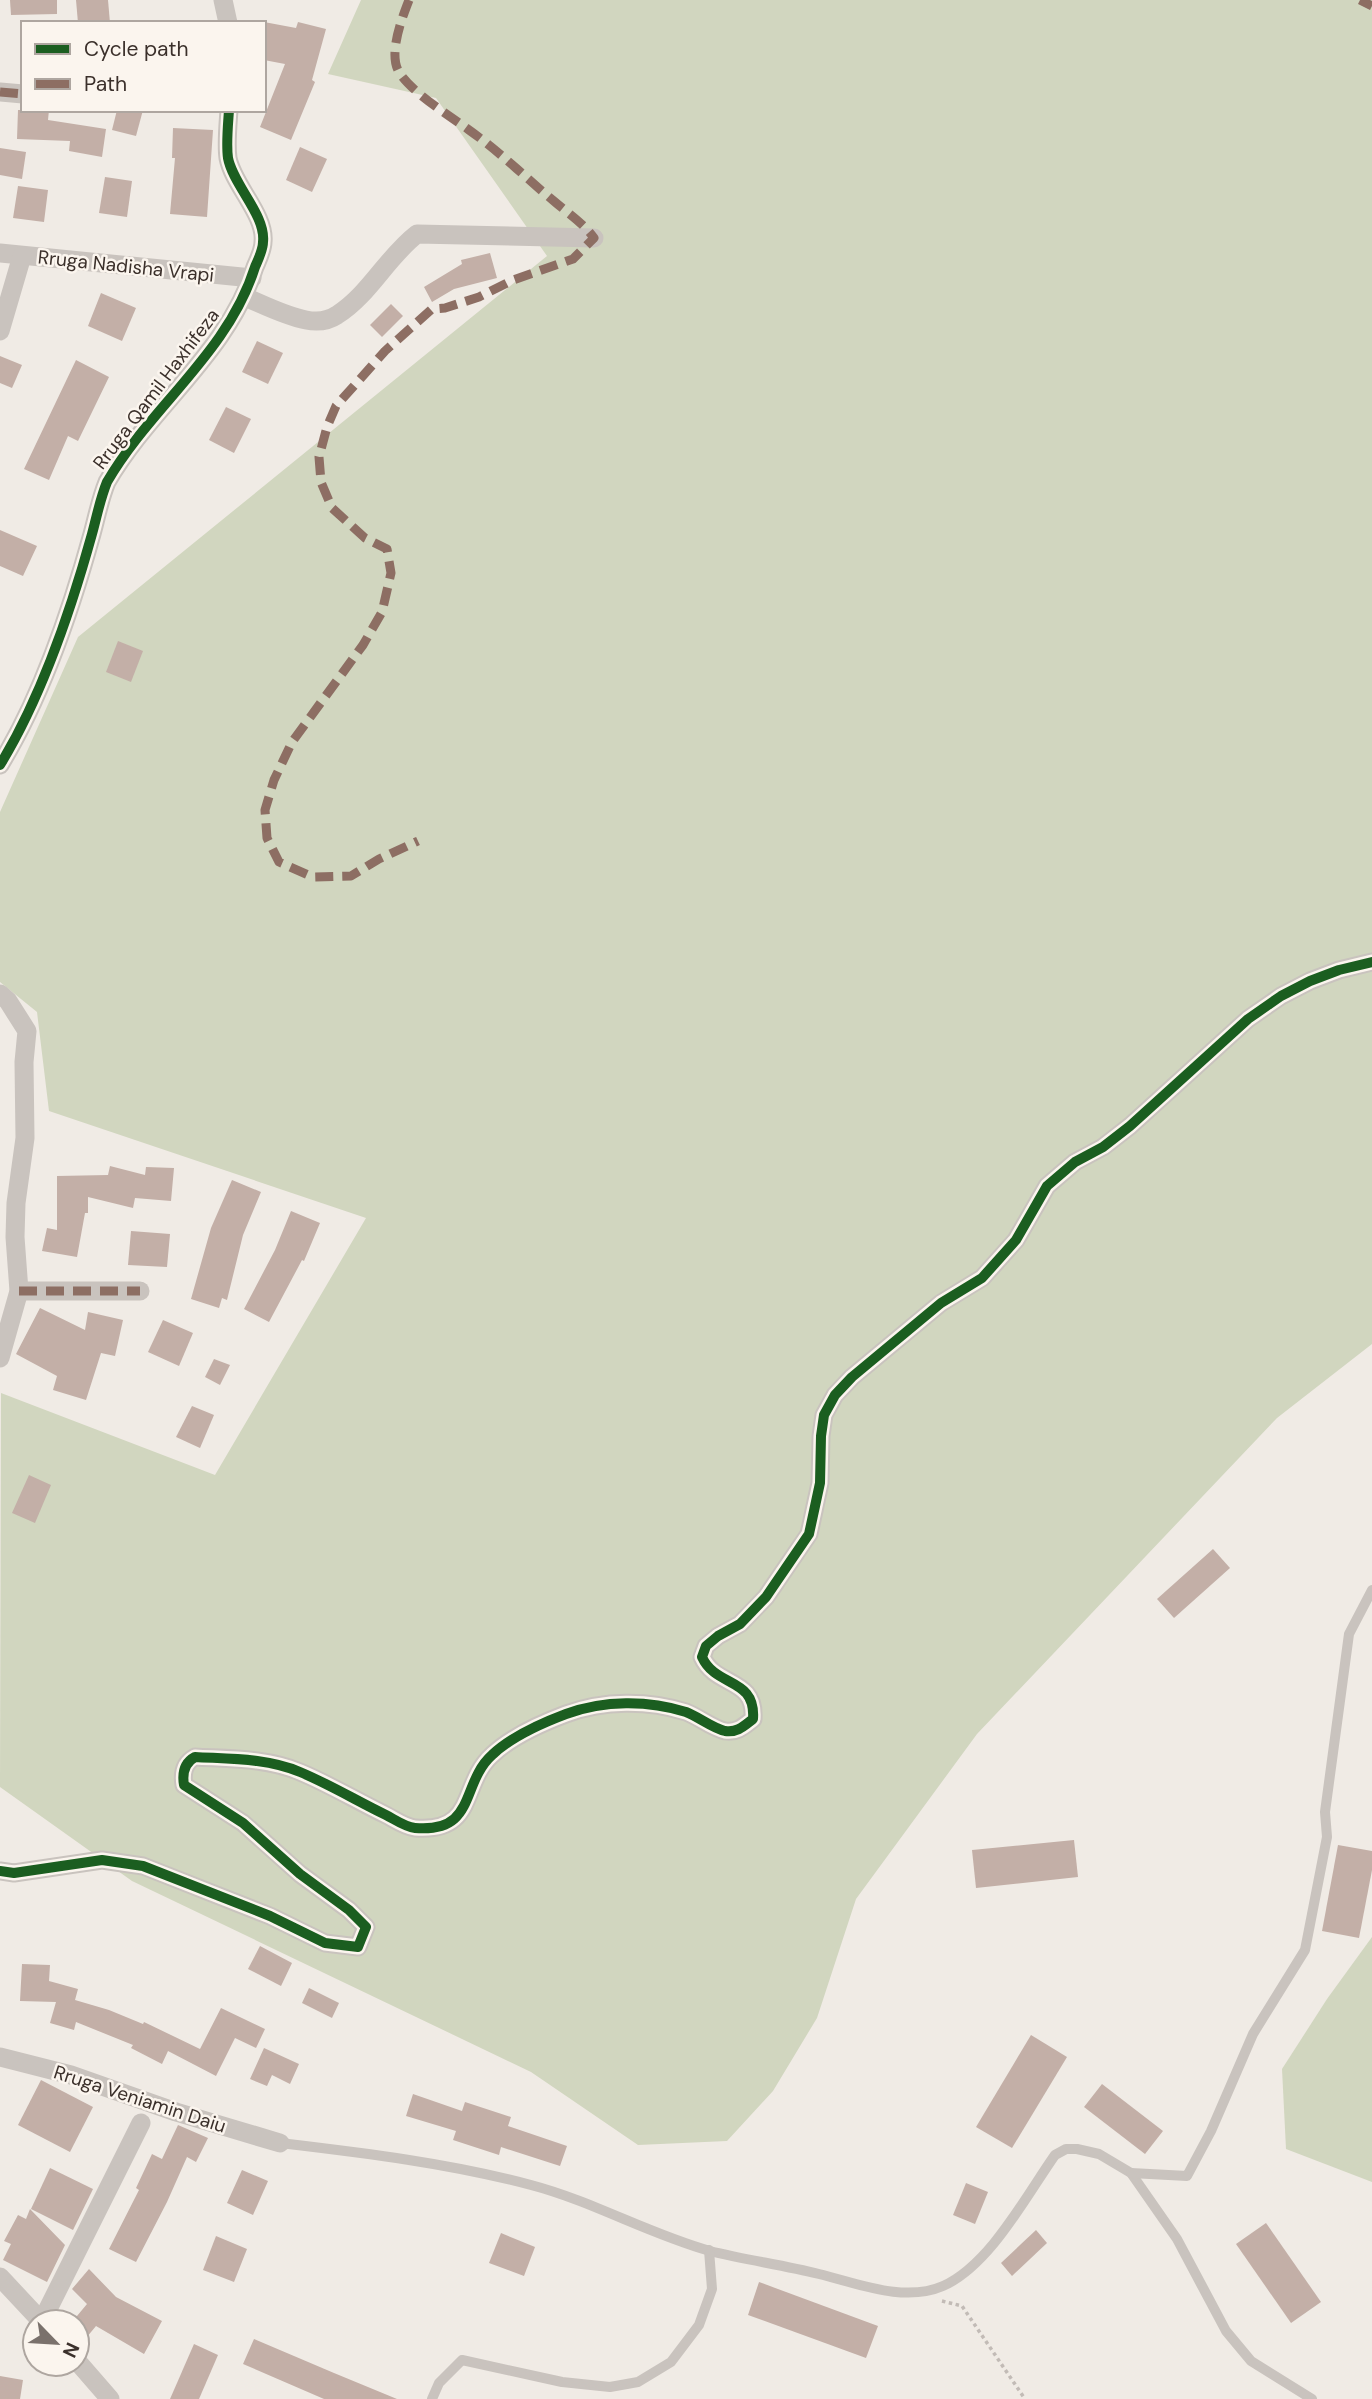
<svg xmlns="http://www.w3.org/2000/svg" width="1372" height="2399" font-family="'DM Sans',sans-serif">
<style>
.green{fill:#d1d6bf}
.building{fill:#c3afa7}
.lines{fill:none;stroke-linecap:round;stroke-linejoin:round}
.path{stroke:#c2bbb6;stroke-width:3.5;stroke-dasharray:3.5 3.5;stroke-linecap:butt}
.service{stroke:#c9c3be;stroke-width:10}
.minor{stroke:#c9c3be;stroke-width:19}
.quiet{stroke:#8d6e63;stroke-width:9;stroke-dasharray:18 9;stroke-linecap:butt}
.cycleway-casing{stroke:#fbf5ee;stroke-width:15}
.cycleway{stroke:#1b5e20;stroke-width:10}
.labels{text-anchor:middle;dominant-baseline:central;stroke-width:5;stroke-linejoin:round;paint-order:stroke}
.street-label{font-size:19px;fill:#3b302b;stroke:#fbf5ee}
</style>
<rect width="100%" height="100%" fill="#f0ebe5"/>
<!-- green -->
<g class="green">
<polygon points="361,0 1372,0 1372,1344 1277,1418 977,1734 856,1899 817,2018 773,2091 727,2141 638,2145 531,2072 132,1881 0,1787 1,1393 215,1475 366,1218 49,1111 37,1012 0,982 0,812 78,637 547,256 436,98 328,74"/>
<polygon points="1372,1937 1372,2182 1286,2149 1282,2069 1327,1999"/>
</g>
<!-- building -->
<g class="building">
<polygon points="10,0 57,0 57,14 11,15"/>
<polygon points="76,0 108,0 110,23 78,23"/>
<polygon points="264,22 296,28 298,22 326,29 312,80 315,82 291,140 260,127 285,64 264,60"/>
<polygon points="18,110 49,110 48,120 106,129 102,157 69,151 70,141 17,139"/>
<polygon points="117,110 143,110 136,136 112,130"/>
<polygon points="173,128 213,130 207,217 170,214 175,158 172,158"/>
<polygon points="300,147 327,159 312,192 286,180"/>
<polygon points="0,148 26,152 22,179 0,175"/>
<polygon points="105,177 132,181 127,217 99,213"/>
<polygon points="18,186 48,190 44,222 13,218"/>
<polygon points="490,253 497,278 454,289 432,302 424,287 462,264 461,260"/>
<polygon points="101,293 136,308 122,341 88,326"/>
<polygon points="391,304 403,316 382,337 370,325"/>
<polygon points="257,341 283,353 268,384 242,372"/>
<polygon points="0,356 22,365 12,388 0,383"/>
<polygon points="76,360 109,377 78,441 68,436 49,480 24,469"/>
<polygon points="226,407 251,419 234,453 209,440"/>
<polygon points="0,530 37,546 23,576 0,566"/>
<polygon points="118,641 143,651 131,682 106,672"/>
<polygon points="110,1166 145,1175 146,1167 174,1168 171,1201 135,1198 133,1208 88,1197 88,1213 85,1213 77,1257 42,1251 47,1228 57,1230 57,1176 108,1175"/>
<polygon points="232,1180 261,1192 243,1235 227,1300 222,1298 219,1308 191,1299 211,1228"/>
<polygon points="291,1211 320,1223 304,1261 302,1260 269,1322 244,1309 275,1250"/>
<polygon points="131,1231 170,1234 167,1267 128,1265"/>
<polygon points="40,1308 85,1330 88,1312 123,1320 115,1356 101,1353 86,1400 53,1390 57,1376 16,1354"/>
<polygon points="163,1320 193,1333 179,1366 148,1352"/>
<polygon points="214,1359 230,1365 220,1385 205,1377"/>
<polygon points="192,1406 214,1415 200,1448 176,1437"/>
<polygon points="29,1475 51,1485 35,1523 12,1513"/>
<polygon points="1213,1549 1230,1568 1174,1618 1157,1599"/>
<polygon points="1074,1840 1078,1877 976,1888 972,1850"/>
<polygon points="1338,1845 1372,1851 1372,1870 1359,1938 1322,1931"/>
<polygon points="260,1946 292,1963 281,1986 248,1969"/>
<polygon points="22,1964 50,1965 49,1981 78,1989 75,2000 109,2010 143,2024 144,2022 200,2049 221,2008 265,2029 256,2048 235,2038 216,2076 168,2051 162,2064 131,2048 133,2045 76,2022 74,2030 50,2023 56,2002 20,2001"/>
<polygon points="309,1988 339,2003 332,2018 302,2003"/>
<polygon points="1031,2035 1067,2057 1012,2148 976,2127"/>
<polygon points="264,2048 299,2064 290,2084 272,2075 267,2086 250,2079"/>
<polygon points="41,2080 93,2107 70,2152 18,2125"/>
<polygon points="1102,2084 1163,2131 1145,2154 1084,2107"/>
<polygon points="413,2094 462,2111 465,2102 511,2117 508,2126 567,2146 560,2166 501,2147 499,2155 453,2140 456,2131 406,2116"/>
<polygon points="178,2125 208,2138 196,2162 187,2157 167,2202 136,2262 109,2249 139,2190 136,2188 152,2154 162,2159"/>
<polygon points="50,2168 93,2189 73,2230 31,2209"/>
<polygon points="242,2170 268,2181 253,2215 227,2203"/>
<polygon points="966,2183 988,2192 975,2224 953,2215"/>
<polygon points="30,2209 65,2245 47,2282 3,2260 11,2244 4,2241 18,2215 26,2219"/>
<polygon points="1266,2223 1321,2302 1291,2323 1236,2244"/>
<polygon points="1036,2230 1047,2243 1012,2276 1001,2263"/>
<polygon points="501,2233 535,2247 524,2276 489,2263"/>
<polygon points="216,2236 247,2249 234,2282 203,2270"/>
<polygon points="89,2269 116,2297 162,2321 144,2354 96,2326 77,2349 77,2316 87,2304 72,2289"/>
<polygon points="759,2282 878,2326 866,2358 748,2315"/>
<polygon points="254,2339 334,2373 397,2399 324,2399 243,2364"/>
<polygon points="194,2344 218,2355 199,2399 170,2399"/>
<polygon points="0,2376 23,2380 20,2399 0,2399"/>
</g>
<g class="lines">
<!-- path -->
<polyline class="path" points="942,2301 962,2306 1025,2399"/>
<!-- service -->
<g class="service">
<path d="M 280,2143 C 364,2153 449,2163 531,2185 C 592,2201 649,2234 710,2251 C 746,2260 783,2265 819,2274 C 857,2283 904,2303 943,2286 C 990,2265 1026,2196 1055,2155 L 1066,2149 L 1077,2149 L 1099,2154 L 1131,2173 L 1177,2239 L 1226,2331 L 1251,2361 L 1312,2399"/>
<polyline points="1131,2173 1187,2176 1211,2131 1253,2034 1305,1950 1327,1837 1325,1812 1349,1634 1372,1590"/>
<polyline points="432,2399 439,2383 462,2360 562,2382 610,2387 638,2382 671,2362 699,2325 712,2289 709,2250"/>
</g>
<!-- minor -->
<g class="minor">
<polyline points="223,0 228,23"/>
<polyline points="0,92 23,94"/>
<polyline points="0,253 252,278"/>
<path d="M 245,297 C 264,305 285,316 306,320 C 316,322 328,321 337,315 C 369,295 387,257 417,234 L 594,238"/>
<polyline points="0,331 22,256"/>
<path d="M 0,765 C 41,698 71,610 92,534 C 97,516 100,499 107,482 C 151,406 228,353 255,267 C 258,260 263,250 263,242 C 266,215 233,185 228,158 C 226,144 228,125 229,110"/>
<polyline points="0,994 8,1001 27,1031 24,1062 25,1138 16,1203 15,1237 19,1291 0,1358"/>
<polyline points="19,1291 140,1291"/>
<path d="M 0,1871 L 14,1873 L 102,1860 L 143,1866 L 270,1916 L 325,1943 L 358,1947 L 366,1927 L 349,1910 L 300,1874 L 243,1823 L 184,1785 C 182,1773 184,1763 195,1757 C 230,1759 267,1758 300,1772 C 329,1784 357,1801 386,1815 C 394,1819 405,1827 415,1828 C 477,1833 460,1784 492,1755 C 511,1737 542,1723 566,1714 C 604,1700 648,1700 686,1712 C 699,1717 712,1728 725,1731 C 737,1733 744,1726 753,1719 C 756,1677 716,1688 702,1657 L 706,1646 L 718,1636 L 740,1624 L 766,1597 L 809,1534 L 820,1483 L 821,1436 L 824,1415 L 835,1395 L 852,1377 L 941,1303 L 982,1278 L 1016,1240 L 1047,1186 L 1075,1162 L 1103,1147 L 1130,1126 L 1248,1019 L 1281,996 L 1310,981 L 1339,970 L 1372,962"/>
<polyline points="0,2057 71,2075 176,2112 280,2143"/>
<polyline points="0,2277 42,2322"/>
<polyline points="42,2321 141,2123"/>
<polyline points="77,2361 110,2399"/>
</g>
<!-- quiet -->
<g class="quiet">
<path d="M 409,0 C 402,18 388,54 399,72 C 411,92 450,116 469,130 C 500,152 526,178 555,202 C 569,214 583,223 594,238 L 573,259 L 513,280 L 479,297 L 445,308 L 432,309 L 385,351 L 336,406 L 327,427 L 319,457 L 321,482 L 332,508 L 365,538 L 387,549 L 391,573 L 382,612 L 363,645 L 292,742 L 274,780 L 265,810 L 267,838 L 279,862 L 313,877 L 351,876 L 379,859 L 418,841"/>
<polyline points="1360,0 1372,6"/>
<polyline points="0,92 23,94"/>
<polyline points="19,1291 140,1291"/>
</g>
<!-- cycleway casing -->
<g class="cycleway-casing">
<g id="cycleway">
<path d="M 0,765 C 41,698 71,610 92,534 C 97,516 100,499 107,482 C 151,406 228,353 255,267 C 258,260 263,250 263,242 C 266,215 233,185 228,158 C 226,144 228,125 229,110"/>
<path d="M 0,1871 L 14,1873 L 102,1860 L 143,1866 L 270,1916 L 325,1943 L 358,1947 L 366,1927 L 349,1910 L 300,1874 L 243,1823 L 184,1785 C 182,1773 184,1763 195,1757 C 230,1759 267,1758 300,1772 C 329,1784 357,1801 386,1815 C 394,1819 405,1827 415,1828 C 477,1833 460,1784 492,1755 C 511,1737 542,1723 566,1714 C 604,1700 648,1700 686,1712 C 699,1717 712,1728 725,1731 C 737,1733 744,1726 753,1719 C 756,1677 716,1688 702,1657 L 706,1646 L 718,1636 L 740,1624 L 766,1597 L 809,1534 L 820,1483 L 821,1436 L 824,1415 L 835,1395 L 852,1377 L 941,1303 L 982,1278 L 1016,1240 L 1047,1186 L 1075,1162 L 1103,1147 L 1130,1126 L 1248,1019 L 1281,996 L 1310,981 L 1339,970 L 1372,962"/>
</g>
</g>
<!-- cycleway -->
<use href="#cycleway" class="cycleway"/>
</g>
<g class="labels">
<!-- street labels -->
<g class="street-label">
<text transform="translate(126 266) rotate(6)">Rruga Nadisha Vrapi</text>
<text transform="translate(156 389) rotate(-53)">Rruga Qamil Haxhifeza</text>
<text transform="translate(140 2099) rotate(18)">Rruga Veniamin Daiu</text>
</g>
</g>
<!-- legend -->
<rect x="21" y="21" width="245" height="91" fill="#fbf5ee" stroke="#aea6a0" stroke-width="2"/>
<rect x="35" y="44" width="35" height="10" fill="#1b5e20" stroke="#aea6a0" stroke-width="2"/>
<text x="84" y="56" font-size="21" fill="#3b302b">Cycle path</text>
<rect x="35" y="79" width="35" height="10" fill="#8d6e63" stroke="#aea6a0" stroke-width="2"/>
<text x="84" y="91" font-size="21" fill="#3b302b">Path</text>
<!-- north arrow -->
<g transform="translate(56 2343) rotate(115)"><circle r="33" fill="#fbf5ee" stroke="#aea6a0" stroke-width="2"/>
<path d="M0-5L12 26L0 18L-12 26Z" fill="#7a716c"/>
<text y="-10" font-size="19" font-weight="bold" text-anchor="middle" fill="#3b302b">N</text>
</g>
</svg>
